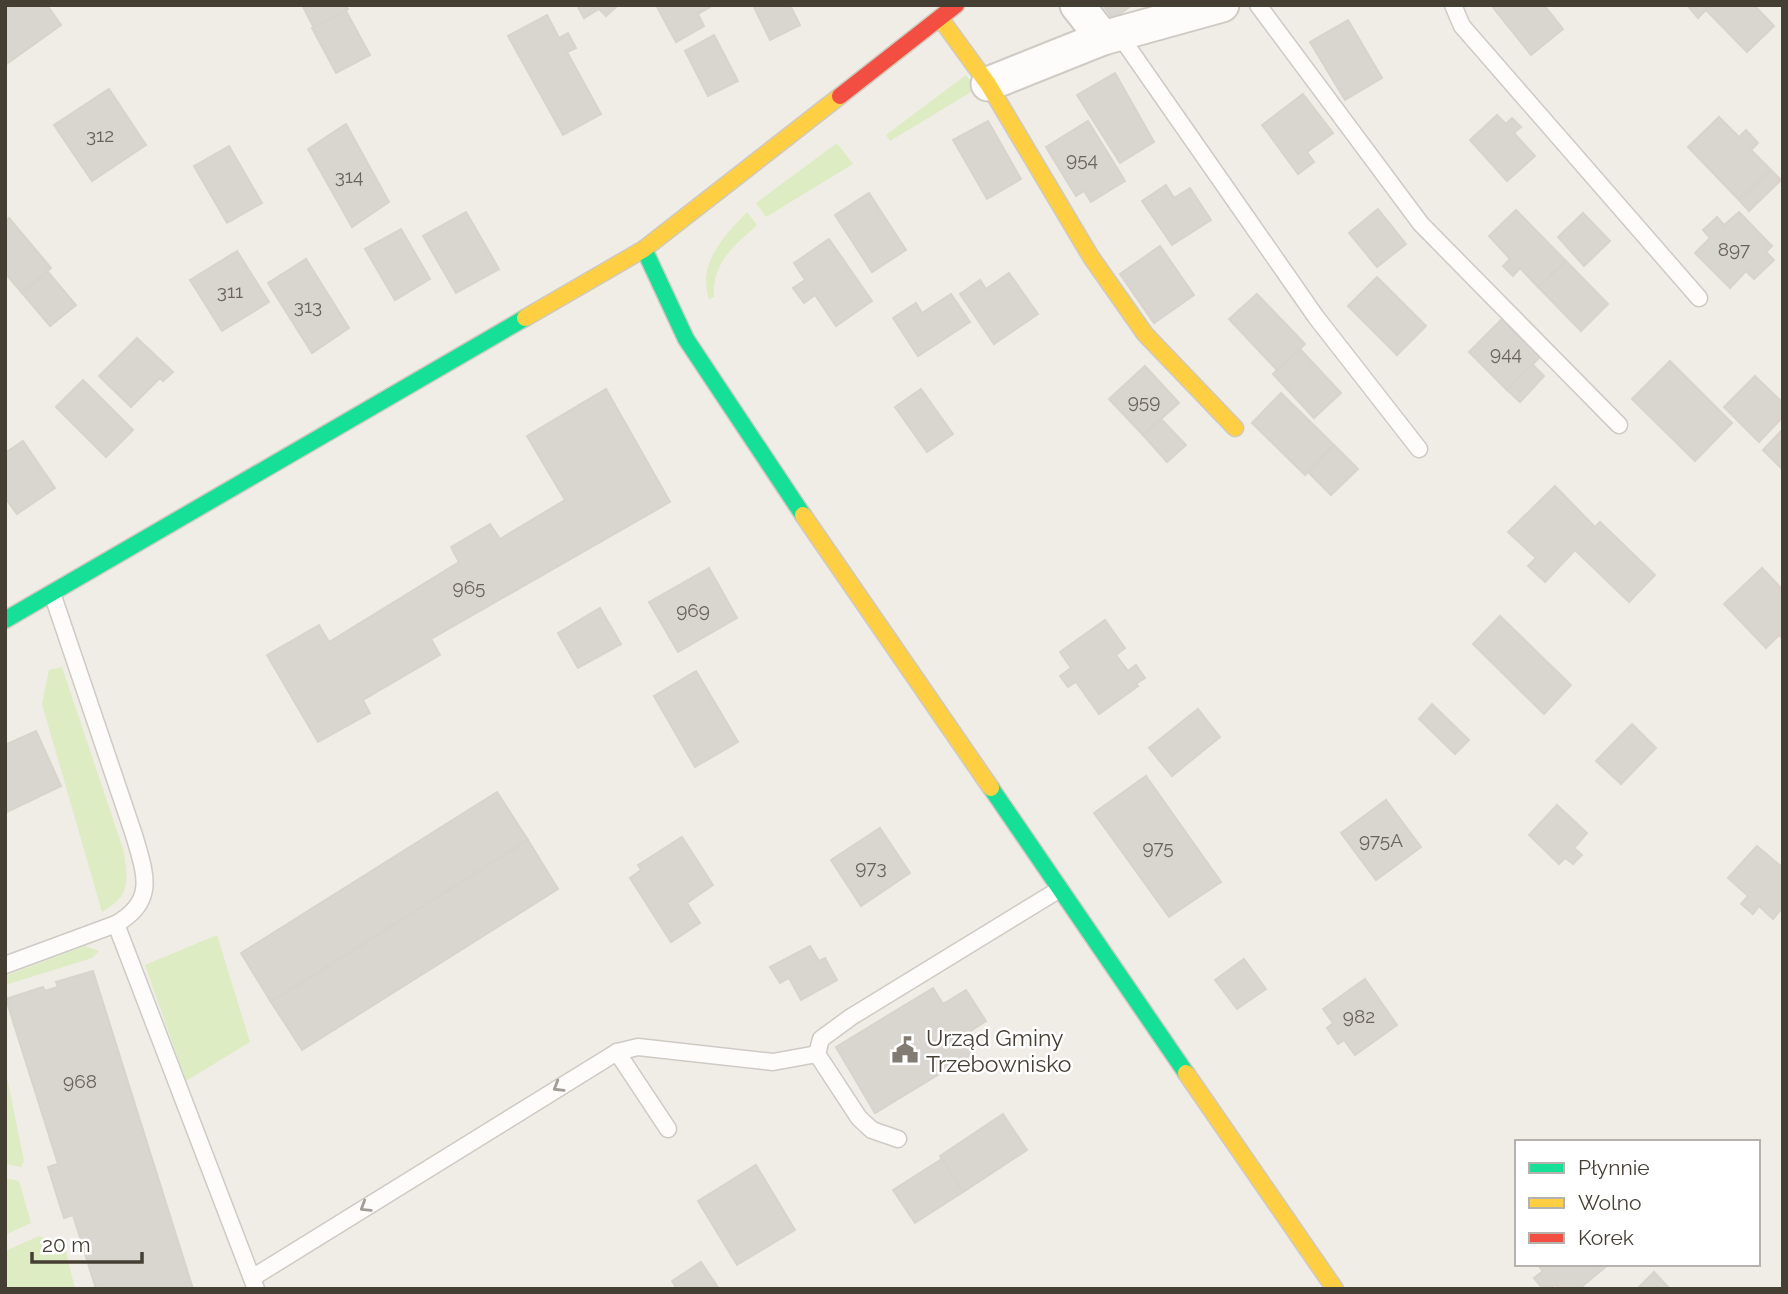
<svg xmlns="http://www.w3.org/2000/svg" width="1788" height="1294" font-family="Raleway,sans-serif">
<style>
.green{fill:#ddecc3}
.building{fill:#d9d5cf;stroke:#d8d4cc;stroke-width:2}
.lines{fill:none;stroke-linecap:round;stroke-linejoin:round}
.lane-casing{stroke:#cecac4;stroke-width:19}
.street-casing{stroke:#cecac4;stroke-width:37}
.fast-casing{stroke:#cfcabd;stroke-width:19}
.slow-casing{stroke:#cfcabd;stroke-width:19}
.jam-casing{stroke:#cfcabd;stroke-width:19}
.lane{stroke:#fdfcfb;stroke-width:16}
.street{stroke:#fdfcfb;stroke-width:33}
.fast{stroke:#16e098;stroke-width:16}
.slow{stroke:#ffcf43;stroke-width:16}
.jam{stroke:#f24e42;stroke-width:16}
.oneway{stroke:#a19d97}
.labels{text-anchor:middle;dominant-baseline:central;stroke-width:5;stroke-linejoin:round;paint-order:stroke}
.number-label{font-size:19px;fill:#6b645b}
.poi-label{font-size:23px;fill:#453e33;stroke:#fff;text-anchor:start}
</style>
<rect width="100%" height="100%" fill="#f0ede6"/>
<!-- green -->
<g class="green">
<polygon points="966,75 976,89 890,141 886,135"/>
<polygon points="837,143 853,164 766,217 756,203"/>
<path d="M 747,212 L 757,225 C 733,247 712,263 714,297 L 709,299 C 697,263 724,236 747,212 Z"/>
<path d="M 62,667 L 124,852 C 128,882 131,895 102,912 L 42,704 L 49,670 Z"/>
<polygon points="217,935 250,1042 186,1081 145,965"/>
<polygon points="85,946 99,951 92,958 5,985 5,976"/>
<polygon points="5,1068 24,1161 21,1167 5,1164"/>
<polygon points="5,1178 19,1181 31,1223 5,1235"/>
<polygon points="39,1236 65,1248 75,1289 5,1289 5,1251"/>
</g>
<!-- building -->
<g class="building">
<polygon points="11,5 47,5 61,25 5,65 5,9"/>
<polygon points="302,5 346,5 348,9 314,28"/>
<polygon points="577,5 615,5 616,7 606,16 599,9 584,18"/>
<polygon points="656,5 709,5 710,7 698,14 704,26 676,42"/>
<polygon points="753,5 790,5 800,25 770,40"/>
<polygon points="1103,5 1132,5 1113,19"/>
<polygon points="1491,5 1544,5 1563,29 1531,55"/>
<polygon points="1687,5 1711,5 1698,18"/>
<polygon points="1711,5 1754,5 1774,26 1747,52 1706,10"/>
<polygon points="346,11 370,55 336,73 312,28"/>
<polygon points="547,15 559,38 568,33 576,48 567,52 601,114 563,135 508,36"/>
<polygon points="1348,20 1382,78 1345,100 1310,42"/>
<polygon points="714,35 738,81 708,96 685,51"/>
<polygon points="1115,73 1154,142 1120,163 1077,95"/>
<polygon points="109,89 146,145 92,181 54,125"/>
<polygon points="1303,94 1333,133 1307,152 1314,162 1298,174 1262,125"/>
<polygon points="1497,115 1506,124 1512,118 1521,127 1514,133 1535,156 1507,181 1470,140"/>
<polygon points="1719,117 1739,137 1746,130 1758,143 1751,150 1771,170 1739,200 1688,147"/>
<polygon points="988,121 1021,179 987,199 953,140"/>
<polygon points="1088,121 1125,181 1091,202 1084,191 1076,196 1046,147"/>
<polygon points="346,124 389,202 352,227 308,149"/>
<polygon points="229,146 262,203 227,223 194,166"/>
<polygon points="1771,170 1781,180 1749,211 1739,200"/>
<polygon points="1166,185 1174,198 1190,188 1211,220 1172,245 1142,201"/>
<polygon points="869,193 906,250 872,272 835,215"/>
<polygon points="1378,209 1406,244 1377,267 1349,233"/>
<polygon points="1516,210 1566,261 1538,287 1520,268 1513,276 1503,266 1510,259 1489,236"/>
<polygon points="466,212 499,269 456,293 423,236"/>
<polygon points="1739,212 1772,246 1766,252 1774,260 1754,279 1746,271 1730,288 1695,253 1710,238 1703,230 1717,217 1724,225"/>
<polygon points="1583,213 1610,241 1584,266 1558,237"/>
<polygon points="9,218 51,268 22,293 5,273 5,222"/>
<polygon points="401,229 430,279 395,300 365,249"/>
<polygon points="829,239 872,301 836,326 815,295 804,303 793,288 805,280 794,263"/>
<polygon points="1160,246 1194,295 1154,323 1120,274"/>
<polygon points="237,251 269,302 222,331 190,280"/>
<polygon points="306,259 349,328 312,353 268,283"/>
<polygon points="1566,261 1608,304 1581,331 1538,287"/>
<polygon points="48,272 76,305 50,326 22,293"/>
<polygon points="1009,273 1038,314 994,344 960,294 980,280 986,289"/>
<polygon points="1377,277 1426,326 1397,355 1348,306"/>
<polygon points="951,294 970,322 918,356 893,318 916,303 922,313"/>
<polygon points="1257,294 1305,344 1277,370 1229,319"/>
<polygon points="1505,316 1543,354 1507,390 1469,352"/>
<polygon points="137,338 173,372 163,381 160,378 131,407 99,376"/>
<polygon points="1300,349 1341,393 1314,418 1273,374"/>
<polygon points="1670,361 1732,423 1695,461 1632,399"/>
<polygon points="1532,364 1544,376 1520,402 1507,390"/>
<polygon points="1145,366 1179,403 1143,435 1109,399"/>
<polygon points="1755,376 1783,403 1783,417 1759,442 1724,407"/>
<polygon points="83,380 133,430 106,457 56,407"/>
<polygon points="606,389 670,502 431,639 440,655 363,700 370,713 318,742 267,655 319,625 329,642 459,562 451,547 490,524 500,539 565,500 527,436"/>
<polygon points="921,389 953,434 927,452 895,407"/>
<polygon points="1281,393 1334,445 1305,475 1252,423"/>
<polygon points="1161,419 1186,445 1167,462 1143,435"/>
<polygon points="1783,429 1783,470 1763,450"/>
<polygon points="23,441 55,488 17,514 5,498 5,453"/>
<polygon points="1334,445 1358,469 1331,495 1308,472"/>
<polygon points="1555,486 1595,527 1600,522 1655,575 1629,602 1575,550 1545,582 1528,566 1536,558 1508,532"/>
<polygon points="709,568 737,618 678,652 649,602"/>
<polygon points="1762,568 1783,590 1783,639 1779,635 1766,648 1724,604"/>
<polygon points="600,608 621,644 578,668 558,633"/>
<polygon points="1500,616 1571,685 1544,714 1473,644"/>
<polygon points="1105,620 1125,648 1116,655 1128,671 1136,665 1145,678 1136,684 1138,686 1099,714 1076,682 1068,687 1060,676 1071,668 1060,652"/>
<polygon points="696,671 738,742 695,767 654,696"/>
<polygon points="1432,704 1469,740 1455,754 1419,719"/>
<polygon points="1198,709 1220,737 1172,776 1149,748"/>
<polygon points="1632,724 1656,748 1621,784 1596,761"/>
<polygon points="36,731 61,786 5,813 5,745"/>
<polygon points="1146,776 1221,882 1169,917 1094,813"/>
<polygon points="497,792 528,840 271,1002 241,953"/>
<polygon points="1386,800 1421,847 1376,880 1341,833"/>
<polygon points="1557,805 1587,833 1574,848 1582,855 1573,864 1565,858 1559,864 1529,835"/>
<polygon points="880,828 910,873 861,906 831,860"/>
<polygon points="682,837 713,885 687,903 700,923 671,942 630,878 641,870 638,865"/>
<polygon points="528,840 558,889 302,1050 271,1002"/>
<polygon points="1757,846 1783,868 1783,907 1773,919 1759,906 1753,914 1741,904 1748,896 1728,878"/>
<polygon points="810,946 819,961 825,958 837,980 801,1000 789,978 780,983 770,967"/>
<polygon points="1244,959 1266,989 1237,1009 1215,980"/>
<polygon points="93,971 193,1289 96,1289 73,1215 64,1218 56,1193 48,1167 58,1164 6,999 43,987 45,991 58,987 56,982"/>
<polygon points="1365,979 1397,1025 1355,1055 1344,1040 1338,1044 1327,1028 1333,1023 1323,1009"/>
<polygon points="933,988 943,1004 966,990 986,1021 963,1036 974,1053 875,1113 836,1047"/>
<polygon points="1003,1114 1027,1150 963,1192 940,1156"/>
<polygon points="942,1159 963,1192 915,1223 893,1190"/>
<polygon points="756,1165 795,1230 737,1265 698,1201"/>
<polygon points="701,1262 719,1289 677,1289 672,1281"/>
<polygon points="1537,1264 1609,1264 1579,1289 1559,1289 1556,1285 1543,1289 1534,1278 1543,1271"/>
<polygon points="1654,1272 1670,1289 1637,1289"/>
</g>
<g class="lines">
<!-- lane casing -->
<g class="lane-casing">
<g id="lane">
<polyline points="1258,5 1421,224 1619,425"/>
<polyline points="1453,5 1462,26 1699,298"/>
<polyline points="1118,33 1316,317 1419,449"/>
<polyline points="116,924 256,1289"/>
<path d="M 5,965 L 116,924 C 157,901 145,873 134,835 L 52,593"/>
<polyline points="617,1052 668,1129"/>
<polyline points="898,1139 872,1130 859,1118 817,1054 821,1039 851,1017 1060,889"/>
<polyline points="252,1278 617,1052 638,1047 773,1062 817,1054"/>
</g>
</g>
<!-- street casing -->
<g class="street-casing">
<g id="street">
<polyline points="1077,5 1103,38"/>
<polyline points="988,84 1103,38 1222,5"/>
</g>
</g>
<!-- fast casing -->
<g class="fast-casing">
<g id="fast">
<polyline points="644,249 686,339 803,515"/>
<polyline points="5,620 525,318"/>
<polyline points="991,788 1186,1073"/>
</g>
</g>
<!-- slow casing -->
<g class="slow-casing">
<g id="slow">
<polyline points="940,18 988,84 1091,257 1145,334 1235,428"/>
<polyline points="525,318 644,249 840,96"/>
<polyline points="803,515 991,788"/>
<polyline points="1186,1073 1335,1289"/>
</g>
</g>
<!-- jam casing -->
<g class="jam-casing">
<polyline id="jam" points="840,96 956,5"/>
</g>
<!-- lane -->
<use href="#lane" class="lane"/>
<!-- street -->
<use href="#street" class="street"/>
<!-- fast -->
<use href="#fast" class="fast"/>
<!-- slow -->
<use href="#slow" class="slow"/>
<!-- jam -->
<use href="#jam" class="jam"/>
</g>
<!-- one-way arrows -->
<defs><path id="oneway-chevron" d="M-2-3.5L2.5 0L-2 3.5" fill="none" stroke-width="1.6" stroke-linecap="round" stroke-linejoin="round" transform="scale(1.75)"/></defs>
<g class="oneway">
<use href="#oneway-chevron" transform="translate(558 1087) rotate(149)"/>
<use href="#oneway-chevron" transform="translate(365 1207) rotate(148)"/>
</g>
<!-- icons -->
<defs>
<g id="civic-bare" transform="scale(2.1)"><path d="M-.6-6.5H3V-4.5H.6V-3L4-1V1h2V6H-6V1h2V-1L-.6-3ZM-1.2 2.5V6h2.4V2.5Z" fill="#817b72" stroke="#fff" stroke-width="2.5" paint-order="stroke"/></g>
</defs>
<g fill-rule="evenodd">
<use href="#civic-bare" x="905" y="1050"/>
</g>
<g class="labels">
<!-- number labels -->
<g class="number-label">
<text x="100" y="135">312</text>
<text x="1082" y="159">954</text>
<text x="349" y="176">314</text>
<text x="1734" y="249">897</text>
<text x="230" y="291">311</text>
<text x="308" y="306">313</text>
<text x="1506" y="353">944</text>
<text x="1144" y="401">959</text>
<text x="469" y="587">965</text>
<text x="693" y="610">969</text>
<text x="1381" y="840">975A</text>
<text x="1158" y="847">975</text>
<text x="871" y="867">973</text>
<text x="1359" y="1016">982</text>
<text x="80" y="1081">968</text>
</g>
<!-- poi labels -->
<g class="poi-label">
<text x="926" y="1037">Urząd Gminy<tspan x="926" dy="26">Trzebownisko</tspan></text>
</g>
</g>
<!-- border -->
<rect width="1788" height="1294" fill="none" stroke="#453e33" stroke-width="14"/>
<!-- legend -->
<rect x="1515" y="1140" width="245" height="126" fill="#ffffff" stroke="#b5b2ad" stroke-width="2"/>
<rect x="1529" y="1163" width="35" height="10" fill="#16e098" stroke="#b5b2ad" stroke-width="2"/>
<text x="1578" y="1175" font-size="21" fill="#453e33">Płynnie</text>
<rect x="1529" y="1198" width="35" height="10" fill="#ffcf43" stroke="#b5b2ad" stroke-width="2"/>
<text x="1578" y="1210" font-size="21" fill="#453e33">Wolno</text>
<rect x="1529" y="1233" width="35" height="10" fill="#f24e42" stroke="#b5b2ad" stroke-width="2"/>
<text x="1578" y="1245" font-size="21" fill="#453e33">Korek</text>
<!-- scale -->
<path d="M32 1252v10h110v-10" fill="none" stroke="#453e33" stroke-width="3.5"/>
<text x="42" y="1252" font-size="21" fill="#453e33" stroke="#ffffff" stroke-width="5" paint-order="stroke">20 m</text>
</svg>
